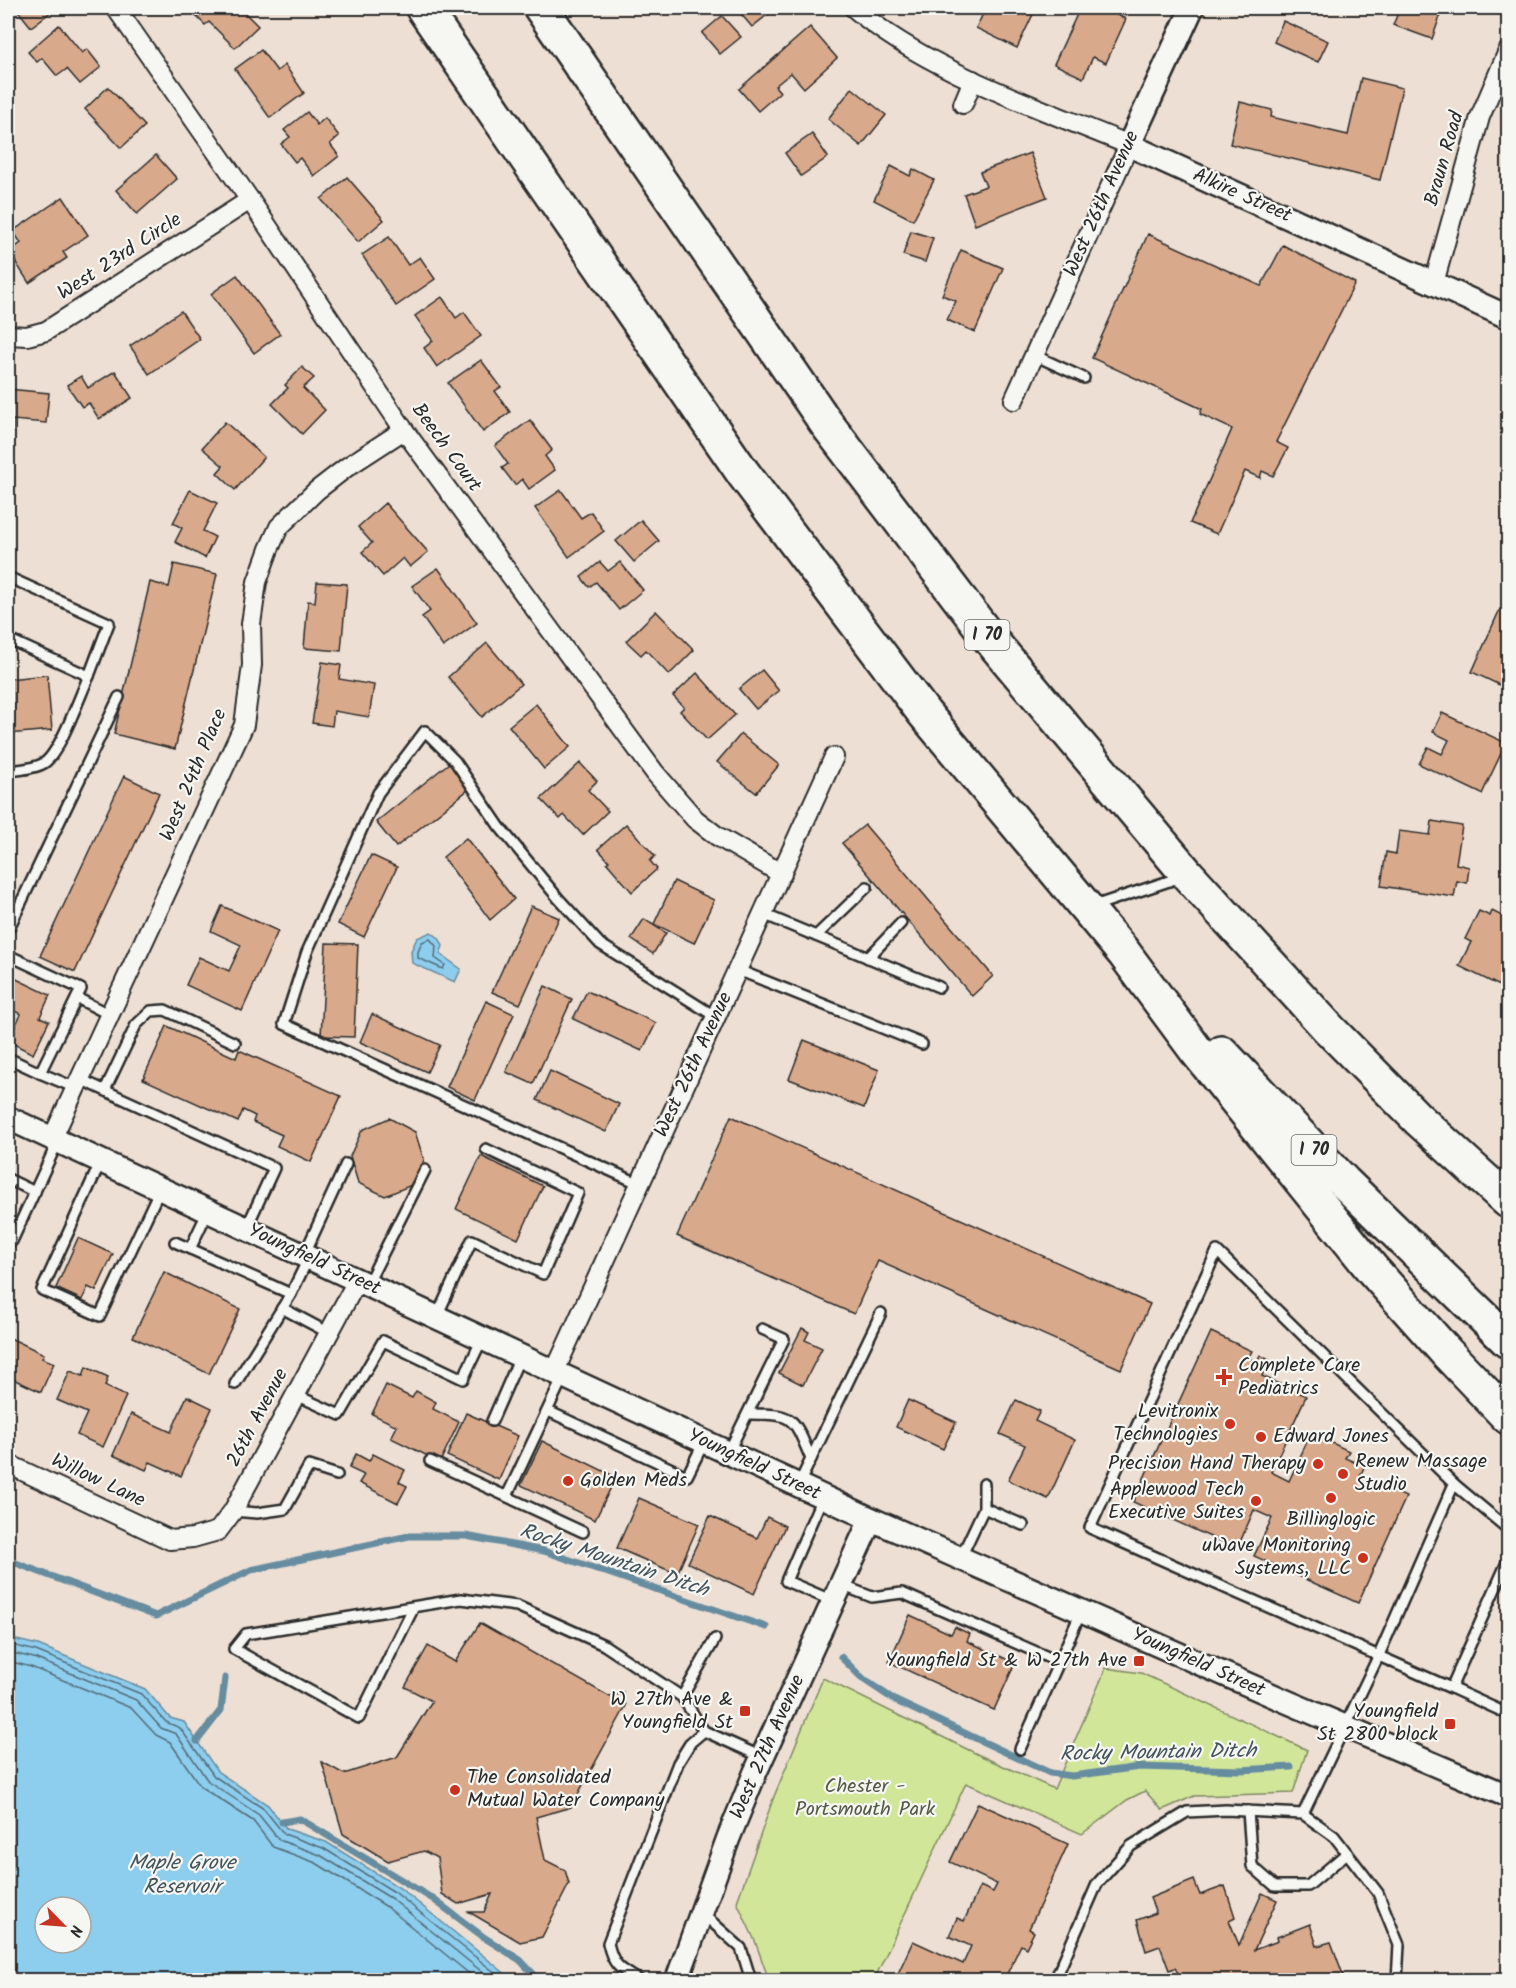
<svg xmlns="http://www.w3.org/2000/svg" width="1516" height="1988" font-family="Kalam,sans-serif">
<style>
.green{fill:#d2e69a;stroke:#7e8862;stroke-width:1.5}
.water{fill:#8dcdee;stroke:#668ca0;stroke-width:1.5;fill-rule:evenodd}
.lines{fill:none;stroke-linecap:round;stroke-linejoin:round}
.shore{stroke:#526c79;stroke-width:1.5}
.stream{stroke:#668ca0;stroke-width:7}
.building{fill:#d9a98b;stroke:#2b2b2b;stroke-width:1.5}
.service-casing{stroke:#2b2b2b;stroke-width:14}
.minor-casing{stroke:#2b2b2b;stroke-width:22}
.tertiary-casing{stroke:#2b2b2b;stroke-width:27}
.motorway-casing{stroke:#2b2b2b;stroke-width:38}
.service{stroke:#f6f6f2;stroke-width:9}
.minor{stroke:#f6f6f2;stroke-width:18}
.tertiary{stroke:#f6f6f2;stroke-width:22}
.motorway{stroke:#f6f6f2;stroke-width:33}
.poi-dot{fill:#c8321e;stroke:#f6f6f2;stroke-width:2}
.labels{text-anchor:middle;dominant-baseline:central;stroke-width:4.5;stroke-linejoin:round;paint-order:stroke}
.shield{fill:#f6f6f2;stroke:#686867;stroke-width:1.5}
.shield-label{font-size:18px;font-weight:bold;fill:#2b2b2b}
.street-label{font-size:20px;fill:#2b2b2b;stroke:#f6f6f2}
.poi-label{font-size:20px;fill:#2b2b2b;stroke:#f6f6f2;text-anchor:end}
.park-label{font-size:20px;fill:#555a47;stroke:#f6f6f2}
.water-label{font-size:21px;font-style:italic;fill:#44545c;stroke:#f6f6f2}
</style>
<rect width="100%" height="100%" fill="#eddfd3"/>
<filter id="ink" filterUnits="userSpaceOnUse"><feTurbulence type="fractalNoise" baseFrequency=".0167" numOctaves="2"/><feDisplacementMap in="SourceGraphic" scale="12" xChannelSelector="R" yChannelSelector="G"/><feConvolveMatrix kernelMatrix="1 2 1 2 8 2 1 2 1" color-interpolation-filters="sRGB"/></filter>
<g filter="url(#ink)">
<!-- green -->
<polygon class="green" points="1106,1668 1141,1673 1307,1750 1293,1793 1194,1796 1162,1810 1145,1791 1127,1800 1082,1834 966,1783 874,1980 769,1980 755,1941 737,1902 773,1799 823,1678 979,1755 1054,1789"/>
<!-- water -->
<g class="water">
<polygon points="431,932 439,938 443,946 440,954 461,969 455,982 412,963 411,951 417,938"/>
<path d="M 8,1638 L 38,1645 L 145,1689 L 170,1718 L 184,1722 L 218,1772 L 268,1805 L 287,1829 L 326,1842 L 400,1888 L 513,1980 L 8,1980 ZM 45,1907 L 81,1907 L 81,1943 L 45,1943 Z"/>
</g>
<g class="lines">
<!-- shore -->
<g class="shore">
<polygon points="430,939 436,946 435,958 445,965 443,969 418,958 418,952 422,942"/>
<polyline points="8,1644 36,1651 141,1694 166,1722 180,1728 214,1776 264,1809 284,1834 323,1848 396,1893 504,1980"/>
<polyline points="8,1652 34,1658 136,1700 161,1728 176,1734 208,1781 259,1815 279,1840 320,1855 392,1899 492,1980"/>
<polyline points="8,1661 31,1667 131,1708 156,1735 170,1742 201,1787 253,1821 273,1847 316,1863 387,1907 477,1980"/>
</g>
<!-- stream -->
<g class="stream">
<polyline points="8,1560 156,1616 251,1570 409,1536 466,1536 544,1551 766,1627"/>
<polyline points="841,1657 863,1679 896,1701 1050,1773 1072,1776 1140,1767 1240,1770 1291,1767"/>
<polyline points="197,1741 221,1710 225,1678"/>
<polyline points="282,1822 300,1819 433,1899 485,1938 520,1960 539,1980"/>
</g>
</g>
<!-- building -->
<g class="building">
<polygon points="16,8 56,8 31,27"/>
<polygon points="195,8 240,8 258,26 235,48 209,22 205,25 191,11"/>
<polygon points="736,8 776,8 752,27"/>
<polygon points="986,8 1036,8 1017,48 976,28"/>
<polygon points="1080,8 1101,8 1126,19 1106,63 1093,57 1083,78 1054,64"/>
<polygon points="1400,8 1443,8 1432,39 1393,25"/>
<polygon points="722,16 741,37 720,54 702,33"/>
<polygon points="1283,21 1328,41 1318,62 1274,42"/>
<polygon points="59,25 82,53 87,49 101,67 80,84 67,69 57,76 42,58 37,62 28,52"/>
<polygon points="810,27 837,58 804,88 791,73 775,86 780,92 758,111 739,89"/>
<polygon points="261,50 277,71 285,65 304,93 270,118 235,69"/>
<polygon points="1361,78 1402,88 1380,180 1230,144 1240,102 1272,110 1271,117 1348,135"/>
<polygon points="108,87 145,126 121,148 85,109"/>
<polygon points="852,88 886,115 861,146 828,119"/>
<polygon points="307,112 317,125 325,118 339,136 330,144 339,156 314,176 300,158 295,162 281,144 290,137 284,130"/>
<polygon points="812,134 828,157 801,176 785,153"/>
<polygon points="1030,153 1047,197 975,225 964,194 986,186 980,172"/>
<polygon points="156,155 177,179 137,214 116,190"/>
<polygon points="891,166 910,176 913,169 934,180 913,220 874,200"/>
<polygon points="347,177 384,220 358,242 321,199"/>
<polygon points="63,197 88,235 63,252 67,258 29,283 9,252 21,243 13,231"/>
<polygon points="911,231 933,238 925,262 903,255"/>
<polygon points="1148,234 1261,286 1283,245 1355,283 1276,442 1288,448 1273,476 1262,471 1260,478 1245,471 1217,534 1190,523 1232,429 1200,414 1202,409 1092,358"/>
<polygon points="389,237 408,265 420,257 435,279 396,306 362,255"/>
<polygon points="961,250 1003,268 975,332 947,320 956,301 942,295"/>
<polygon points="237,275 280,334 254,353 211,294"/>
<polygon points="442,297 456,318 464,312 481,336 437,367 424,348 433,341 415,316"/>
<polygon points="181,311 200,339 149,374 130,346"/>
<polygon points="481,360 501,387 495,391 510,412 483,432 448,383"/>
<polygon points="302,367 314,378 303,388 325,410 302,434 272,404 288,388 285,385"/>
<polygon points="115,371 132,398 99,419 89,403 82,407 67,385 81,376 88,388"/>
<polygon points="8,389 49,393 46,423 13,420 13,430 8,430"/>
<polygon points="530,420 552,450 545,456 555,470 529,489 522,479 515,485 502,468 508,464 495,446"/>
<polygon points="225,422 264,457 235,490 217,473 223,466 202,448"/>
<polygon points="190,490 217,503 203,531 215,537 205,558 175,542 182,528 173,523"/>
<polygon points="561,490 581,518 591,512 604,531 569,557 535,508"/>
<polygon points="385,503 428,552 410,567 403,558 383,576 362,552 372,543 358,527"/>
<polygon points="641,520 659,541 634,562 616,541"/>
<polygon points="600,562 608,571 620,562 643,590 619,610 596,582 589,587 581,577"/>
<polygon points="174,564 217,574 175,749 114,734 150,582 169,587"/>
<polygon points="438,568 477,623 443,647 422,617 430,611 412,586"/>
<polygon points="317,582 347,584 341,651 304,648 308,601 315,602"/>
<polygon points="1500,609 1508,612 1508,689 1472,672"/>
<polygon points="656,611 694,650 669,675 646,650 641,655 626,641"/>
<polygon points="487,643 521,684 482,717 448,677"/>
<polygon points="322,662 341,665 339,679 374,685 369,717 334,711 332,726 312,723"/>
<polygon points="762,670 779,691 756,709 739,689"/>
<polygon points="697,673 735,715 707,740 680,711 684,707 673,696"/>
<polygon points="47,675 52,730 8,734 8,679"/>
<polygon points="536,704 570,747 544,769 509,726"/>
<polygon points="1442,713 1506,743 1482,794 1419,764 1428,747 1442,754 1449,740 1433,732"/>
<polygon points="741,734 779,765 756,793 717,762"/>
<polygon points="449,763 469,789 396,847 376,822"/>
<polygon points="580,763 597,781 588,790 608,811 583,835 564,815 560,819 541,799"/>
<polygon points="124,776 159,793 75,972 40,956"/>
<polygon points="1432,821 1462,826 1456,864 1469,867 1467,883 1457,881 1454,897 1381,886 1386,852 1396,854 1399,831 1430,835"/>
<polygon points="626,824 655,856 650,861 657,869 632,892 607,863 609,861 598,849"/>
<polygon points="865,825 993,976 972,996 842,843"/>
<polygon points="466,838 514,899 490,920 443,857"/>
<polygon points="371,855 397,867 364,937 338,924"/>
<polygon points="674,881 714,900 694,943 654,924"/>
<polygon points="222,906 278,931 242,1011 186,985 199,957 229,971 241,945 211,931"/>
<polygon points="531,906 559,918 520,1004 492,992"/>
<polygon points="1479,911 1490,916 1492,911 1508,919 1508,990 1459,966 1471,942 1465,939"/>
<polygon points="644,919 666,933 653,954 631,939"/>
<polygon points="326,943 358,944 354,1037 321,1036"/>
<polygon points="8,975 50,995 40,1017 49,1021 33,1054 8,1041 21,1014 8,1008"/>
<polygon points="545,986 572,999 533,1084 506,1072"/>
<polygon points="587,991 656,1023 642,1051 573,1019"/>
<polygon points="486,1001 514,1014 475,1100 447,1087"/>
<polygon points="372,1014 440,1045 427,1072 360,1042"/>
<polygon points="167,1026 236,1058 239,1050 341,1096 311,1162 277,1146 282,1135 253,1122 255,1116 243,1110 238,1122 143,1079"/>
<polygon points="804,1040 879,1070 864,1108 789,1079"/>
<polygon points="550,1071 619,1104 606,1132 537,1100"/>
<polygon points="731,1116 1150,1304 1121,1369 878,1261 854,1314 677,1236"/>
<polygon points="389,1118 415,1132 424,1160 414,1184 385,1196 358,1183 350,1156 362,1130"/>
<polygon points="481,1156 543,1186 518,1239 456,1209"/>
<polygon points="78,1238 113,1254 96,1291 88,1287 82,1300 56,1288"/>
<polygon points="164,1272 240,1309 209,1374 133,1337"/>
<polygon points="802,1328 809,1332 805,1340 822,1348 803,1385 779,1373"/>
<polygon points="1211,1332 1252,1351 1248,1358 1257,1362 1260,1355 1269,1360 1262,1376 1306,1396 1271,1472 1289,1481 1311,1433 1349,1451 1345,1458 1354,1462 1356,1456 1367,1461 1360,1476 1406,1497 1358,1603 1254,1556 1272,1518 1254,1510 1237,1549 1133,1502"/>
<polygon points="8,1337 44,1354 42,1358 54,1363 41,1392 11,1378 8,1385"/>
<polygon points="86,1367 108,1377 105,1386 126,1396 103,1447 77,1435 87,1413 57,1400 70,1371 83,1376"/>
<polygon points="386,1385 412,1398 416,1391 436,1402 433,1409 459,1422 440,1462 391,1438 397,1426 372,1414"/>
<polygon points="187,1396 212,1408 181,1476 150,1462 146,1470 113,1455 131,1414 171,1432"/>
<polygon points="908,1400 956,1422 943,1449 896,1427"/>
<polygon points="1016,1400 1040,1411 1035,1421 1075,1440 1048,1499 1008,1480 1025,1445 1000,1434"/>
<polygon points="466,1413 518,1436 499,1480 447,1456"/>
<polygon points="542,1441 616,1477 595,1520 521,1485"/>
<polygon points="356,1454 369,1461 373,1454 405,1470 399,1482 407,1486 398,1503 359,1483 364,1475 349,1468"/>
<polygon points="639,1498 699,1524 677,1574 617,1548"/>
<polygon points="710,1516 757,1538 767,1517 785,1526 754,1594 688,1563"/>
<polygon points="910,1615 951,1634 955,1627 970,1634 967,1641 1015,1663 994,1710 889,1662"/>
<polygon points="480,1623 610,1697 623,1692 626,1706 571,1807 536,1817 545,1860 565,1870 569,1884 542,1937 520,1942 469,1912 484,1912 492,1894 458,1904 442,1894 437,1858 424,1851 388,1861 343,1834 322,1762 344,1774 397,1757 432,1701 405,1687 428,1646 455,1662"/>
<polygon points="978,1803 1068,1844 1029,1929 1034,1932 1026,1948 1021,1945 1004,1980 895,1980 913,1941 963,1964 971,1946 949,1936 957,1918 964,1921 980,1886 993,1892 997,1884 950,1862"/>
<polygon points="1194,1880 1200,1895 1225,1886 1235,1917 1229,1920 1239,1945 1262,1893 1277,1900 1254,1950 1278,1941 1277,1937 1310,1924 1317,1946 1331,1942 1345,1980 1177,1980 1179,1975 1175,1968 1169,1970 1160,1946 1146,1951 1137,1920 1156,1913 1150,1898"/>
</g>
<g class="lines">
<!-- service casing -->
<g class="service-casing">
<g id="service">
<polyline points="1034,355 1084,378"/>
<polyline points="8,577 109,623 89,676"/>
<path d="M 8,639 L 89,676 C 80,695 60,753 44,763 C 34,769 18,770 8,771"/>
<polyline points="1094,906 1181,877"/>
<polyline points="763,914 939,987"/>
<polyline points="8,930 119,697"/>
<polyline points="816,936 867,887"/>
<polyline points="8,955 81,989 40,1073 8,1058"/>
<polyline points="868,958 901,923"/>
<polyline points="738,970 922,1044"/>
<polyline points="77,998 110,1015"/>
<polyline points="40,1073 76,1088"/>
<polyline points="80,1079 274,1168 246,1229"/>
<polyline points="105,1090 136,1025 151,1011 165,1010 235,1043"/>
<polyline points="101,1161 42,1290 100,1316 160,1189"/>
<polyline points="8,1179 35,1192"/>
<polyline points="640,1184 284,1024 307,952 378,793 425,731 455,761 499,826 558,898 600,944 716,1017"/>
<polyline points="8,1239 12,1241 58,1141"/>
<polyline points="175,1242 291,1294 308,1259"/>
<polyline points="190,1249 208,1211"/>
<polyline points="304,1255 346,1164"/>
<polyline points="367,1285 425,1170"/>
<polyline points="282,1308 329,1333"/>
<polyline points="437,1316 472,1240 543,1274 578,1193 486,1149"/>
<polyline points="235,1384 291,1294"/>
<polyline points="296,1395 340,1415 383,1341 463,1379 482,1339"/>
<polyline points="548,1411 687,1476 704,1442"/>
<path d="M 748,1414 C 795,1414 793,1416 811,1459"/>
<polyline points="492,1421 520,1357"/>
<polyline points="728,1453 784,1339 762,1329"/>
<polyline points="430,1461 583,1532"/>
<polyline points="799,1484 881,1313"/>
<polyline points="984,1484 984,1508 1023,1525"/>
<polyline points="1454,1484 1508,1529"/>
<polyline points="507,1496 563,1377"/>
<polyline points="822,1498 786,1581 833,1601"/>
<polyline points="233,1511 257,1513 285,1509 309,1466 337,1475"/>
<polyline points="961,1557 984,1508"/>
<polyline points="841,1585 872,1597 902,1593 1059,1662 1081,1612"/>
<polyline points="414,1607 359,1718 234,1649 246,1634 461,1599 517,1606 604,1645 682,1697 704,1731 762,1757"/>
<polyline points="1451,1688 1508,1714"/>
<polyline points="682,1697 715,1639"/>
<polyline points="1020,1749 1059,1662"/>
<polyline points="1248,1811 1252,1866 1275,1886 1308,1886 1347,1853"/>
<polyline points="1303,1814 1379,1655 1454,1484 1217,1251 1090,1528 1451,1688 1508,1560"/>
<polyline points="703,1914 741,1948 751,1980"/>
<path d="M 639,1980 C 620,1969 613,1966 608,1943 L 678,1763 L 691,1742 L 704,1731"/>
<polyline points="1055,1980 1097,1884 1131,1846 1187,1812 1226,1810 1303,1814 1334,1836 1378,1893 1399,1945 1397,1980"/>
</g>
</g>
<!-- minor casing -->
<g class="minor-casing">
<g id="minor">
<polyline points="116,8 250,200 404,430 655,773 695,819 717,836 782,874"/>
<path d="M 854,8 C 926,71 1041,108 1129,145 L 1014,400"/>
<polyline points="963,104 973,80"/>
<polyline points="1434,283 1480,117 1508,51"/>
<polyline points="8,335 27,336 46,331 250,200"/>
<polyline points="52,1139 244,725 252,665 251,624 257,582 269,549 279,527 316,491 347,467 404,430"/>
<polyline points="554,1373 834,757"/>
<polyline points="8,1464 170,1540 193,1538 218,1531 233,1511 357,1281"/>
</g>
</g>
<!-- tertiary casing -->
<g class="tertiary-casing">
<g id="tertiary">
<polyline points="1192,8 1129,145 1508,317"/>
<polyline points="8,1118 871,1519 1290,1703 1508,1796"/>
<polyline points="677,1980 728,1839 755,1773 871,1519"/>
</g>
</g>
<!-- motorway casing -->
<g class="motorway-casing">
<g id="motorway">
<polyline points="423,8 743,473 924,713 1124,953 1195,1049 1372,1269 1446,1352 1508,1417"/>
<polyline points="541,8 826,423 990,639 1188,875 1330,1030 1418,1119 1508,1201"/>
<polyline points="1222,1053 1345,1183 1508,1341"/>
</g>
</g>
<!-- service -->
<use href="#service" class="service"/>
<!-- minor -->
<use href="#minor" class="minor"/>
<!-- tertiary -->
<use href="#tertiary" class="tertiary"/>
<!-- motorway -->
<use href="#motorway" class="motorway"/>
</g>
</g>
<!-- markers -->
<g class="poi-dot">
<path d="M1221 1368h6v6h6v6h-6v6h-6v-6h-6v-6h6z"/>
<circle cx="1230" cy="1424" r="6"/>
<circle cx="1261" cy="1437" r="6"/>
<circle cx="1318" cy="1464" r="6"/>
<circle cx="1343" cy="1474" r="6"/>
<circle cx="568" cy="1481" r="6"/>
<circle cx="1331" cy="1498" r="6"/>
<circle cx="1256" cy="1501" r="6"/>
<circle cx="1363" cy="1558" r="6"/>
<rect x="1133" y="1655" width="12" height="12" rx="3"/>
<rect x="739" y="1705" width="12" height="12" rx="3"/>
<rect x="1444" y="1718" width="12" height="12" rx="3"/>
<circle cx="455" cy="1790" r="6"/>
</g>
<g class="labels">
<!-- shield labels -->
<g class="shield">
<rect x="964.5" y="620" width="45" height="30" rx="4.5"/>
<rect x="1291.5" y="1135" width="45" height="30" rx="4.5"/>
</g>
<g class="shield-label">
<text x="987" y="635">I 70</text>
<text x="1314" y="1150">I 70</text>
</g>
<!-- street labels -->
<g class="street-label">
<text transform="translate(1445 159) rotate(-74)">Braun Road</text>
<text transform="translate(1242 196) rotate(24)">Alkire Street</text>
<text transform="translate(1102 204) rotate(-66)">West 26th Avenue</text>
<text transform="translate(120 257) rotate(-33)">West 23rd Circle</text>
<text transform="translate(446 448) rotate(54)">Beech Court</text>
<text transform="translate(194 775) rotate(-67)">West 24th Place</text>
<text transform="translate(694 1065) rotate(-65)">West 26th Avenue</text>
<text transform="translate(314 1260) rotate(25)">Youngfield Street</text>
<text transform="translate(258 1418) rotate(-62)">26th Avenue</text>
<text transform="translate(754 1465) rotate(25)">Youngfield Street</text>
<text transform="translate(98 1481) rotate(25)">Willow Lane</text>
<text transform="translate(1198 1663) rotate(24)">Youngfield Street</text>
<text transform="translate(768 1747) rotate(-66)">West 27th Avenue</text>
</g>
<!-- poi labels -->
<g class="poi-label">
<text x="1238" y="1366" text-anchor="start">Complete Care<tspan x="1238" dy="23">Pediatrics</tspan></text>
<text x="1218" y="1412">Levitronix<tspan x="1218" dy="23">Technologies</tspan></text>
<text x="1273" y="1437" text-anchor="start">Edward Jones</text>
<text x="1355" y="1462" text-anchor="start">Renew Massage<tspan x="1355" dy="23">Studio</tspan></text>
<text x="1306" y="1464">Precision Hand Therapy</text>
<text x="580" y="1481" text-anchor="start">Golden Meds</text>
<text x="1244" y="1490">Applewood Tech<tspan x="1244" dy="23">Executive Suites</tspan></text>
<text x="1331" y="1520" text-anchor="middle">Billinglogic</text>
<text x="1351" y="1546">uWave Monitoring<tspan x="1351" dy="23">Systems, LLC</tspan></text>
<text x="1127" y="1661">Youngfield St &amp; W 27th Ave</text>
<text x="733" y="1700">W 27th Ave &amp;<tspan x="733" dy="23">Youngfield St</tspan></text>
<text x="1438" y="1712">Youngfield<tspan x="1438" dy="23">St 2800 block</tspan></text>
<text x="467" y="1778" text-anchor="start">The Consolidated<tspan x="467" dy="23">Mutual Water Company</tspan></text>
</g>
<!-- park labels -->
<g class="park-label">
<text x="865" y="1787">Chester -<tspan x="865" dy="23">Portsmouth Park</tspan></text>
</g>
<!-- water labels -->
<g class="water-label">
<text transform="translate(614 1561) rotate(18)">Rocky Mountain Ditch</text>
<text transform="translate(1158 1753) rotate(-1)">Rocky Mountain Ditch</text>
<text x="182" y="1863">Maple Grove<tspan x="182" dy="24">Reservoir</tspan></text>
</g>
</g>
<!-- margin -->
<rect width="1516" height="1988" fill="none" stroke="#f6f6f2" stroke-width="30"/>
<rect x="15" y="15" width="1486" height="1958" fill="none" stroke="#2b2b2b" stroke-width="2" filter="url(#ink)"/>
<!-- north arrow -->
<g transform="translate(63 1925) rotate(115)"><circle r="28" fill="#f6f6f2" stroke="#a5a5a2" stroke-width="1.5"/>
<path d="M0-4.5L10 22L0 15L-10 22Z" fill="#c8321e"/>
<text y="-9" font-size="16" font-weight="bold" text-anchor="middle" fill="#2b2b2b">N</text>
</g>
</svg>
